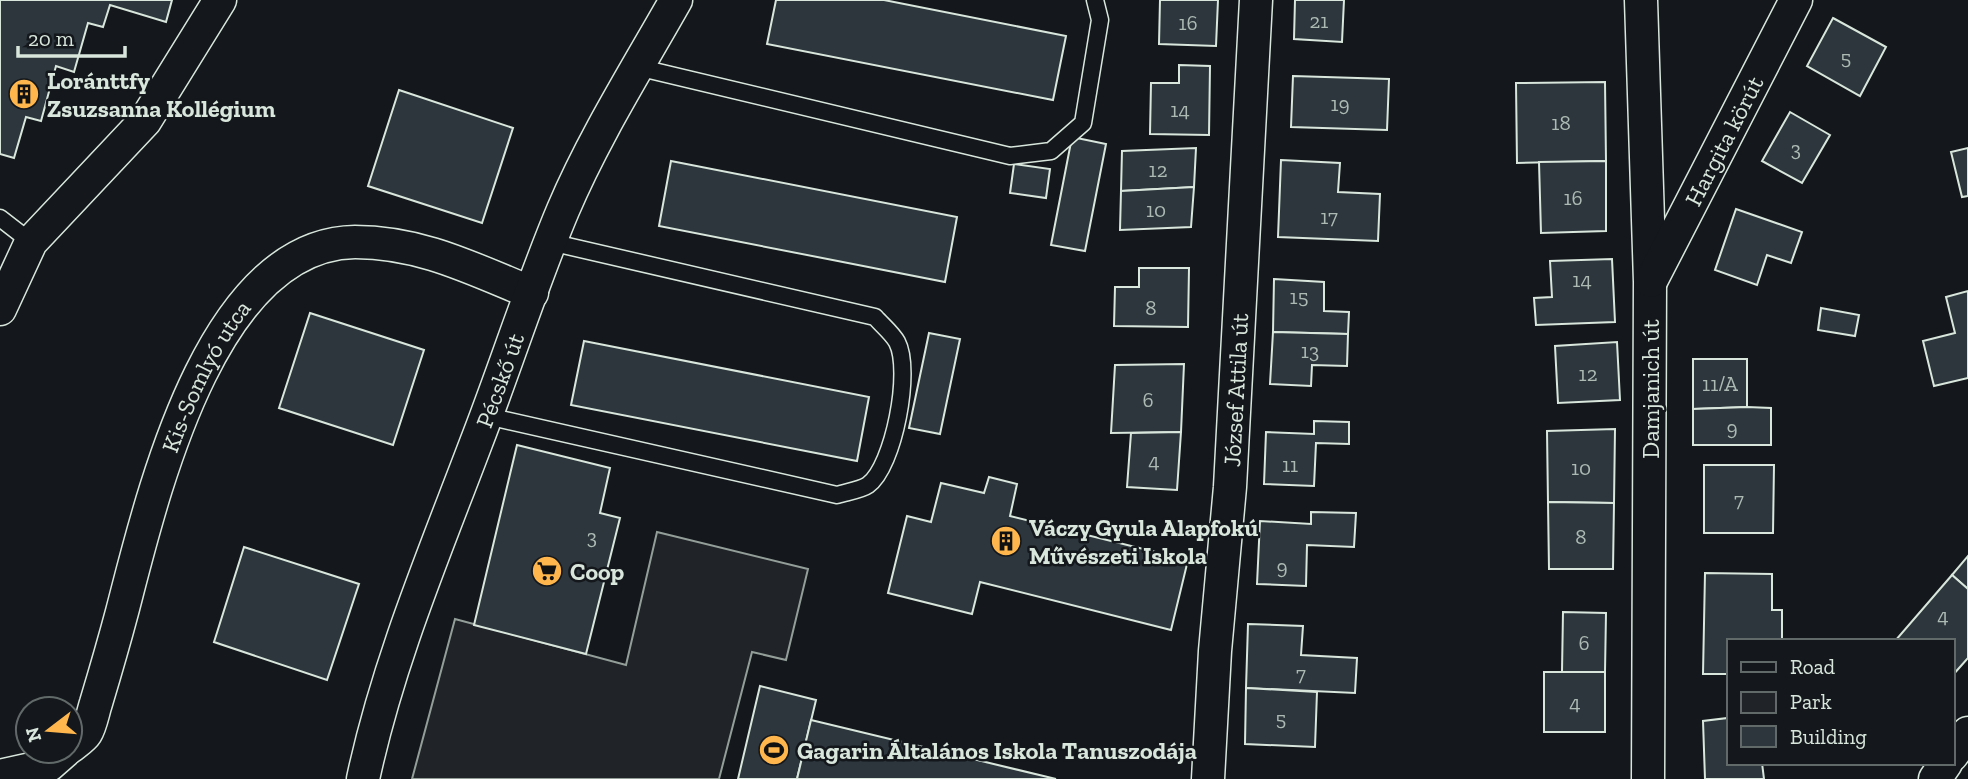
<svg xmlns="http://www.w3.org/2000/svg" width="1968" height="779" font-family="'Zilla Slab',serif">
<style>
.green{fill:#202428;stroke:#939e99;stroke-width:2}
.building{fill:#2c363c;stroke:#d8e6dc;stroke-width:2}
.lines{fill:none;stroke-linecap:round;stroke-linejoin:round}
.lane-casing{stroke:#d8e6dc;stroke-width:19}
.street-casing{stroke:#d8e6dc;stroke-width:35}
.lane{stroke:#14181c;stroke-width:16}
.street{stroke:#14181c;stroke-width:32}
.labels{text-anchor:middle;dominant-baseline:central;stroke-width:5;stroke-linejoin:round;paint-order:stroke}
.number-label{font-size:21px;fill:#adbab4}
.poi-label{font-size:24px;font-weight:bold;fill:#d8e6dc;stroke:#14181c;text-anchor:start}
.street-label{font-size:24px;fill:#d8e6dc;stroke:#14181c}
</style>
<rect width="100%" height="100%" fill="#14181c"/>
<!-- green -->
<polygon class="green" points="657,532 808,569 786,660 752,652 719,779 412,779 455,619 626,665"/>
<!-- building -->
<g class="building">
<polygon points="0,0 172,0 166,22 110,5 103,27 88,23 74,72 56,66 41,121 26,117 14,158 0,154"/>
<polygon points="776,0 884,0 1066,36 1053,100 767,44"/>
<polygon points="1160,0 1218,0 1216,46 1159,44"/>
<polygon points="1295,0 1344,0 1342,42 1294,39"/>
<polygon points="1833,18 1886,47 1860,96 1807,66"/>
<polygon points="1179,65 1210,66 1209,135 1150,134 1151,83 1179,83"/>
<polygon points="1293,76 1389,79 1387,130 1291,127"/>
<polygon points="1605,82 1606,161 1517,163 1516,83"/>
<polygon points="399,90 513,128 482,223 368,186"/>
<polygon points="1790,112 1830,135 1802,183 1762,161"/>
<polygon points="1072,137 1106,144 1085,251 1051,245"/>
<polygon points="1196,148 1194,187 1121,191 1122,151"/>
<polygon points="1968,148 1968,196 1962,197 1951,152"/>
<polygon points="1281,160 1340,163 1338,192 1380,194 1378,241 1278,237"/>
<polygon points="671,161 957,217 945,282 659,226"/>
<polygon points="1606,161 1606,231 1541,233 1539,162"/>
<polygon points="1014,164 1050,169 1046,198 1010,193"/>
<polygon points="1194,187 1191,227 1120,230 1121,191"/>
<polygon points="1736,209 1802,232 1791,263 1767,255 1757,285 1715,270"/>
<polygon points="1612,259 1615,322 1536,325 1534,298 1552,297 1550,261"/>
<polygon points="1139,268 1189,268 1188,327 1114,326 1115,287 1139,287"/>
<polygon points="1274,279 1324,282 1324,311 1349,312 1348,334 1273,332"/>
<polygon points="1968,291 1968,378 1934,386 1923,341 1955,333 1946,297"/>
<polygon points="1821,308 1859,315 1855,336 1818,330"/>
<polygon points="310,313 424,350 393,445 279,408"/>
<polygon points="1273,332 1348,334 1347,366 1312,365 1311,386 1270,384"/>
<polygon points="929,333 960,339 940,434 909,428"/>
<polygon points="584,341 869,397 857,461 571,405"/>
<polygon points="1617,342 1620,400 1558,403 1555,346"/>
<polygon points="1693,359 1747,359 1747,407 1693,409"/>
<polygon points="1184,364 1181,432 1111,433 1115,365"/>
<polygon points="1747,407 1771,408 1771,445 1693,445 1693,409"/>
<polygon points="1314,421 1349,422 1349,444 1316,443 1314,486 1264,484 1266,432 1314,434"/>
<polygon points="1615,429 1614,503 1548,502 1547,431"/>
<polygon points="1181,432 1177,490 1127,487 1131,433"/>
<polygon points="517,445 610,468 600,513 620,518 586,654 474,625"/>
<polygon points="1704,465 1774,465 1773,533 1704,533"/>
<polygon points="989,477 1017,484 1010,516 1188,560 1171,630 980,582 972,614 888,593 907,516 931,522 941,483 984,493"/>
<polygon points="1548,502 1614,503 1613,569 1549,569"/>
<polygon points="1311,512 1356,513 1354,547 1307,545 1306,586 1257,584 1260,521 1311,524"/>
<polygon points="244,547 359,584 327,680 214,642"/>
<polygon points="1968,556 1968,589 1952,575"/>
<polygon points="1705,573 1772,574 1772,610 1782,610 1782,641 1728,641 1728,674 1703,674"/>
<polygon points="1952,575 1968,589 1968,658 1952,676 1952,641 1895,641"/>
<polygon points="1563,612 1606,613 1605,672 1562,672"/>
<polygon points="1248,624 1303,626 1301,655 1357,658 1355,693 1246,688"/>
<rect x="1544" y="672" width="61" height="60"/>
<polygon points="760,686 816,700 797,779 738,779"/>
<polygon points="1246,688 1317,692 1315,747 1245,744"/>
<polygon points="1728,718 1728,763 1762,763 1764,779 1705,779 1703,721"/>
<polygon points="811,720 1056,779 797,779"/>
</g>
<g class="lines">
<!-- lane casing -->
<g class="lane-casing">
<g id="lane">
<polyline points="637,67 1010,156 1051,151 1083,123 1100,20 1095,0"/>
<polyline points="0,218 31,242"/>
<path d="M 487,416 L 837,495 C 846,492 861,490 868,485 C 894,466 912,370 897,342 C 892,333 882,325 875,317 L 550,242"/>
</g>
</g>
<!-- street casing -->
<g class="street-casing">
<g id="street">
<polyline points="1641,0 1650,282 1648,779"/>
<path id="s1" d="M 1651,281 L 1796,0"/>
<polyline points="0,309 31,242 145,121 220,0"/>
<path id="s2" d="M 70,747 C 75,743 83,738 86,733 C 91,725 93,712 96,703 C 105,673 114,642 122,612 C 151,501 209,244 355,242 C 421,242 473,269 532,293"/>
<polyline points="1952,755 1968,733"/>
<polyline points="0,776 49,765 65,751"/>
<path id="s3" d="M 363,779 C 388,662 434,554 476,443 C 506,366 531,286 563,210 C 594,137 637,69 676,0"/>
<path id="s4" d="M 1208,779 L 1215,651 L 1230,487 L 1256,0"/>
<polyline points="1935,779 1946,763"/>
</g>
</g>
<!-- lane -->
<use href="#lane" class="lane"/>
<!-- street -->
<use href="#street" class="street"/>
</g>
<!-- icons -->
<defs>
<g id="building-disc" transform="scale(1.575)"><circle r="9.5" fill="#ffb74d" stroke="#14181c"/><path d="M-4-6H4V6H1V3H-1V6H-4ZM-2.5-4.3h1.7v1.8h-1.7ZM.8-4.3h1.7v1.8H.8ZM-2.5-1h1.7V.8h-1.7ZM.8-1h1.7V.8H.8Z" fill="#111"/></g>
<g id="supermarket-disc" transform="scale(1.575)"><circle r="9.5" fill="#ffb74d" stroke="#14181c"/><path d="M-6-5.5h2.5l.6 2H6L4.5 2H-2.5L-4.4-4H-6ZM-1.5 3.2a1.3 1.3 0 1 0 .1 0ZM3 3.2a1.3 1.3 0 1 0 .1 0Z" fill="#111"/></g>
<g id="stadium-disc" transform="scale(1.575)"><circle r="9.5" fill="#ffb74d" stroke="#14181c"/><path d="M0-5a6.5 5 0 1 0 0 10a6.5 5 0 1 0 0-10ZM-3.5-1.8h7v3.6h-7Z" fill="#111"/></g>
</defs>
<g fill-rule="evenodd">
<use href="#building-disc" x="24" y="94"/>
<use href="#building-disc" x="1006" y="541"/>
<use href="#supermarket-disc" x="547" y="571"/>
<use href="#stadium-disc" x="774" y="750"/>
</g>
<g class="labels">
<!-- number labels -->
<g class="number-label">
<text x="1319" y="20">21</text>
<text x="1188" y="22">16</text>
<text x="1846" y="57">5</text>
<text x="1340" y="103">19</text>
<text x="1180" y="109">14</text>
<text x="1561" y="122">18</text>
<text x="1796" y="148">3</text>
<text x="1158" y="169">12</text>
<text x="1573" y="197">16</text>
<text x="1156" y="209">10</text>
<text x="1329" y="216">17</text>
<text x="1582" y="279">14</text>
<text x="1299" y="296">15</text>
<text x="1151" y="307">8</text>
<text x="1310" y="350">13</text>
<text x="1588" y="373">12</text>
<text x="1720" y="383">11/A</text>
<text x="1148" y="399">6</text>
<text x="1732" y="427">9</text>
<text x="1154" y="460">4</text>
<text x="1290" y="464">11</text>
<text x="1581" y="467">10</text>
<text x="1739" y="499">7</text>
<text x="592" y="536">3</text>
<text x="1581" y="536">8</text>
<text x="1282" y="566">9</text>
<text x="1943" y="615">4</text>
<text x="1584" y="642">6</text>
<text x="1301" y="673">7</text>
<text x="1575" y="702">4</text>
<text x="1281" y="718">5</text>
</g>
<!-- poi labels -->
<g class="poi-label">
<text x="47" y="80">Loránttfy<tspan x="47" dy="28">Zsuzsanna Kollégium</tspan></text>
<text x="1029" y="527">Váczy Gyula Alapfokú<tspan x="1029" dy="28">Művészeti Iskola</tspan></text>
<text x="570" y="571">Coop</text>
<text x="797" y="750">Gagarin Általános Iskola Tanuszodája</text>
</g>
<!-- street labels -->
<g class="street-label">
<text stroke="none"><textPath href="#s1" startOffset="158">Hargita körút</textPath></text>
<text stroke="none"><textPath href="#s2" startOffset="399">Kis-Somlyó utca</textPath></text>
<text stroke="none"><textPath href="#s3" startOffset="422">Pécskő út</textPath></text>
<text transform="translate(1650 389) rotate(-90)">Damjanich út</text>
<text stroke="none"><textPath href="#s4" startOffset="390">József Attila út</textPath></text>
</g>
</g>
<!-- legend -->
<rect x="1727" y="639" width="228" height="126" fill="#14181c" stroke="#626a69" stroke-width="2"/>
<rect x="1741" y="662" width="35" height="10" fill="#14181c" stroke="#626a69" stroke-width="2"/>
<text x="1790" y="674" font-size="21" fill="#d8e6dc">Road</text>
<rect x="1741" y="692" width="35" height="21" fill="#202428" stroke="#626a69" stroke-width="2"/>
<text x="1790" y="709" font-size="21" fill="#d8e6dc">Park</text>
<rect x="1741" y="726" width="35" height="21" fill="#2c363c" stroke="#626a69" stroke-width="2"/>
<text x="1790" y="744" font-size="21" fill="#d8e6dc">Building</text>
<!-- north arrow -->
<g transform="translate(49 730) rotate(254)"><circle r="33" fill="#14181c" stroke="#626a69" stroke-width="2"/>
<path d="M0-5L12 26L0 18L-12 26Z" fill="#ffb74d"/>
<text y="-10" font-size="19" font-weight="bold" text-anchor="middle" fill="#d8e6dc">N</text>
</g>
<!-- scale -->
<path d="M18 46v10h107v-10" fill="none" stroke="#d8e6dc" stroke-width="3.5"/>
<text x="28" y="46" font-size="21" fill="#d8e6dc" stroke="#14181c" stroke-width="5" paint-order="stroke">20 m</text>
</svg>
